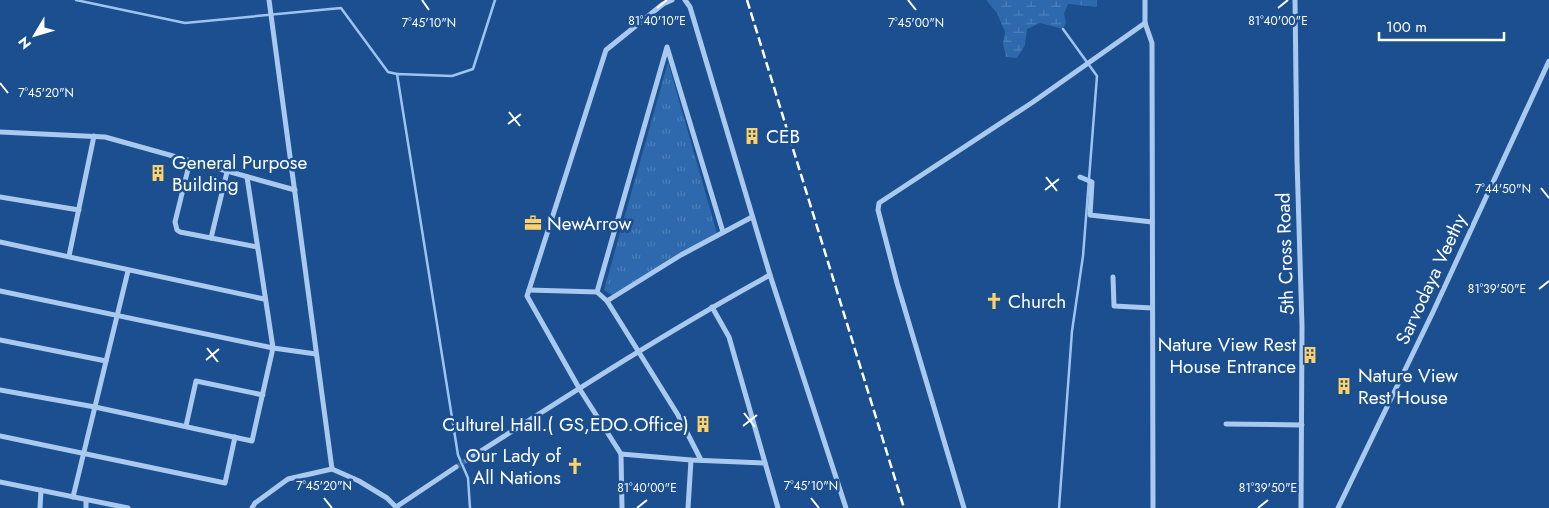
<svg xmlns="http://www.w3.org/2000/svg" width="1549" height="508" font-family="Jost,sans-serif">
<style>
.grass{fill:url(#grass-tufts)}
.wetland{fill:url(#wetland-marsh)}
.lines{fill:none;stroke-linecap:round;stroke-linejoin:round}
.stream{stroke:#9cc4f0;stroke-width:2.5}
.minor-tunnel{stroke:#3d69a0;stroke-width:5;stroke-dasharray:5 2.5;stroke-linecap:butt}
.minor{stroke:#a9c9ee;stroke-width:5}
.rail{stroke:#fff;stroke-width:2.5;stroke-dasharray:9 4;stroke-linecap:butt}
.ticks{fill:none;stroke:#fff;stroke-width:2}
.labels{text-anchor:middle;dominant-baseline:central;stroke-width:5;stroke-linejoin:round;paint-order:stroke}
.poi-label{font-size:19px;fill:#fff;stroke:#1b4f8f;text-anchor:start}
.street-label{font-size:19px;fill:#fff;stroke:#1b4f8f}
.ticks-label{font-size:12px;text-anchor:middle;fill:#fff;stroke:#1b4f8f;stroke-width:5;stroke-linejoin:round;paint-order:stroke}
</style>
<defs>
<pattern id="grass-tufts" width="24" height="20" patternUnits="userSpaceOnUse" patternTransform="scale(1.25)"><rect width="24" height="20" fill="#2e69ad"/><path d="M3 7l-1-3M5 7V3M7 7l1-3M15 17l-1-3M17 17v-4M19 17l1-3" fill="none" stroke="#4d80b9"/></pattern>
<pattern id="wetland-marsh" width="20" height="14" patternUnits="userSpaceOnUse" patternTransform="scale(1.25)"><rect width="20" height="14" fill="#2e69ad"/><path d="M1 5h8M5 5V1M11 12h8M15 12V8" fill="none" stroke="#4d80b9"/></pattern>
</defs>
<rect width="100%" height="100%" fill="#1b4f8f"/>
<!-- grass -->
<polygon class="grass" points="668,62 717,233 612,295 604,290"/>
<!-- wetland -->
<polygon class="wetland" points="986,0 1097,0 1097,7 1068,4 1064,14 1066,23 1063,29 1040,23 1027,29 1025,45 1017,58 1006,57 1003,43 1005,32 997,13"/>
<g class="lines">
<!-- stream -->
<g class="stream">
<polyline points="76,0 185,23 341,8 388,72 397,74"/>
<polyline points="470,508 468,478 458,455 397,74 452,76 473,69 495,0"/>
<polyline points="1059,508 1072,331 1083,256 1097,76 1063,29"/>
</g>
<!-- minor-tunnel -->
<polyline class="minor-tunnel" points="456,467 467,460"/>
<!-- minor -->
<g class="minor">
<polyline points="269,0 332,469"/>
<polyline points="685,0 690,7 770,275 846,508"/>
<polyline points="1145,0 1145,23 1152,43 1153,508"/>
<polyline points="1295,0 1297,160 1302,326 1301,508"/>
<polyline points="0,132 105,137 295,190"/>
<polyline points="190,161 175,222 177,230 180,232 257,247"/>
<polyline points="1080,177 1092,182 1090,215 1152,222"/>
<polyline points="0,197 79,210"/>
<polyline points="211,238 227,172"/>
<polyline points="0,242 264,299"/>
<polyline points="69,256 94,136"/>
<polyline points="1113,277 1114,306 1152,308"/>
<polyline points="529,290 597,292"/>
<polyline points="0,291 273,348 316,354"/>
<polyline points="607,301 681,255 752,217"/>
<polyline points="712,307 729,337 778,508"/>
<polyline points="0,340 106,361"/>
<polyline points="0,390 95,407 252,441 273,348 247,177"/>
<polyline points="1226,424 1302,425"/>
<polyline points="186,426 196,381 263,395"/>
<polyline points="0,436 225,483 235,437"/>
<polyline points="621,454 691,460 765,463"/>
<path d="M 467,460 C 567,396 666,332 770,275"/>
<polyline points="701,460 678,415 607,301 597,292 667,47 723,232"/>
<polyline points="0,482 128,508"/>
<polyline points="73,497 128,271"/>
<polyline points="396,507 456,467"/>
<polyline points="40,508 41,490"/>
<polyline points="86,508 86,500"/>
<polyline points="252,508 255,503 288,479 332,469 359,481 387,498 397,508"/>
<polyline points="622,508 621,454 579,388 527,296 606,50 663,4 672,0"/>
<polyline points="688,508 691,460"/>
<polyline points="964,508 897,283 878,210 879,203 1033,102 1145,23"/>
<polyline points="1338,508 1433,312 1549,61"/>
</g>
<!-- rail -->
<polyline class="rail" points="747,0 904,508"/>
</g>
<!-- ticks -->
<path class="ticks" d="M 422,0 L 429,10M 908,0 L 916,10M 657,8 L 667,0M 1278,8 L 1288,0M 0,83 L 8,93M 509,112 L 520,126M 508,124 L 521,114M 1046,177 L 1057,191M 1541,188 L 1549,198M 1045,190 L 1059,179M 1539,289 L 1549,281M 207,348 L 218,362M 206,360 L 219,349M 744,413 L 755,427M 743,426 L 757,415M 324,498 L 332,508M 811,498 L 819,508M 637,508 L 647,500M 1258,508 L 1268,500"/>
<!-- icons -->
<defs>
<g id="building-bare" transform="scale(1.35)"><path d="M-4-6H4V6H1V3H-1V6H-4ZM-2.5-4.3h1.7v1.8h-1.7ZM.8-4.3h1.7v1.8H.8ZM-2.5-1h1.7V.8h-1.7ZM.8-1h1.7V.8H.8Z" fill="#ffd166" stroke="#1b4f8f" stroke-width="2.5" paint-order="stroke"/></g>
<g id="office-bare" transform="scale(1.35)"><path d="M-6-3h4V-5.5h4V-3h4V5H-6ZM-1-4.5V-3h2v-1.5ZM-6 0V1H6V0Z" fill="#ffd166" stroke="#1b4f8f" stroke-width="2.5" paint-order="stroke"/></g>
<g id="church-bare" transform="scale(1.35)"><path d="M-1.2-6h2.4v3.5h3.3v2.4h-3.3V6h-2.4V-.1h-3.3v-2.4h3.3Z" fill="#ffd166" stroke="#1b4f8f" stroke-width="2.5" paint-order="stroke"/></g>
</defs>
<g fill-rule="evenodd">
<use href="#building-bare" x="752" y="136"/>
<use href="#building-bare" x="158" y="173"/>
<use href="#office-bare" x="533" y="223"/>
<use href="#church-bare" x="994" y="301"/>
<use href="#building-bare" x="1310" y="355"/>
<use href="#building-bare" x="1344" y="386"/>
<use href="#building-bare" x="703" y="424"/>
<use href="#church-bare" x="575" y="466"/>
</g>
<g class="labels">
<!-- poi labels -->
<g class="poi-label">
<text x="766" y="136">CEB</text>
<text x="172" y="162">General Purpose<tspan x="172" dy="22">Building</tspan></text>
<text x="547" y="223">NewArrow</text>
<text x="1008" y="301">Church</text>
<text x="1296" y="344" text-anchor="end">Nature View Rest<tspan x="1296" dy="22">House Entrance</tspan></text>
<text x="1358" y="375">Nature View<tspan x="1358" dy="22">Rest House</tspan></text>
<text x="689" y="424" text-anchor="end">Culturel Hall.( GS,EDO.Office)</text>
<text x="561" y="455" text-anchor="end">Our Lady of<tspan x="561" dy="22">All Nations</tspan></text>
</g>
<!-- street labels -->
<g class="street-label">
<text transform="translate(1285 254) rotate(-92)">5th Cross Road</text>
<text transform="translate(1431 279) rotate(-65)">Sarvodaya Veethy</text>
</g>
</g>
<g class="ticks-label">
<text x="657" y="25">81°40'10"E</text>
<text x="1278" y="25">81°40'00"E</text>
<text x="429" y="27">7°45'10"N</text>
<text x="916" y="27">7°45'00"N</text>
<text x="46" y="97">7°45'20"N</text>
<text x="1503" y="193">7°44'50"N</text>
<text x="1497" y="293">81°39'50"E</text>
<text x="324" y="490">7°45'20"N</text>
<text x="811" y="490">7°45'10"N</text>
<text x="647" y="492">81°40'00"E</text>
<text x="1268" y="492">81°39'50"E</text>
</g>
<!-- north arrow -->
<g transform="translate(35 35) rotate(232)" stroke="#1b4f8f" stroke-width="4" paint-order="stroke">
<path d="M0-4L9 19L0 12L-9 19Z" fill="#ffffff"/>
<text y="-8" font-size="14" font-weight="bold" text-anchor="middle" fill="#ffffff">N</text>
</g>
<!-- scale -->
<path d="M1379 32v8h125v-8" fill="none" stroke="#ffffff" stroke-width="2.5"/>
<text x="1386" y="32" font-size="15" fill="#ffffff" stroke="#1b4f8f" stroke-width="4" paint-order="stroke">100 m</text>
</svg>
